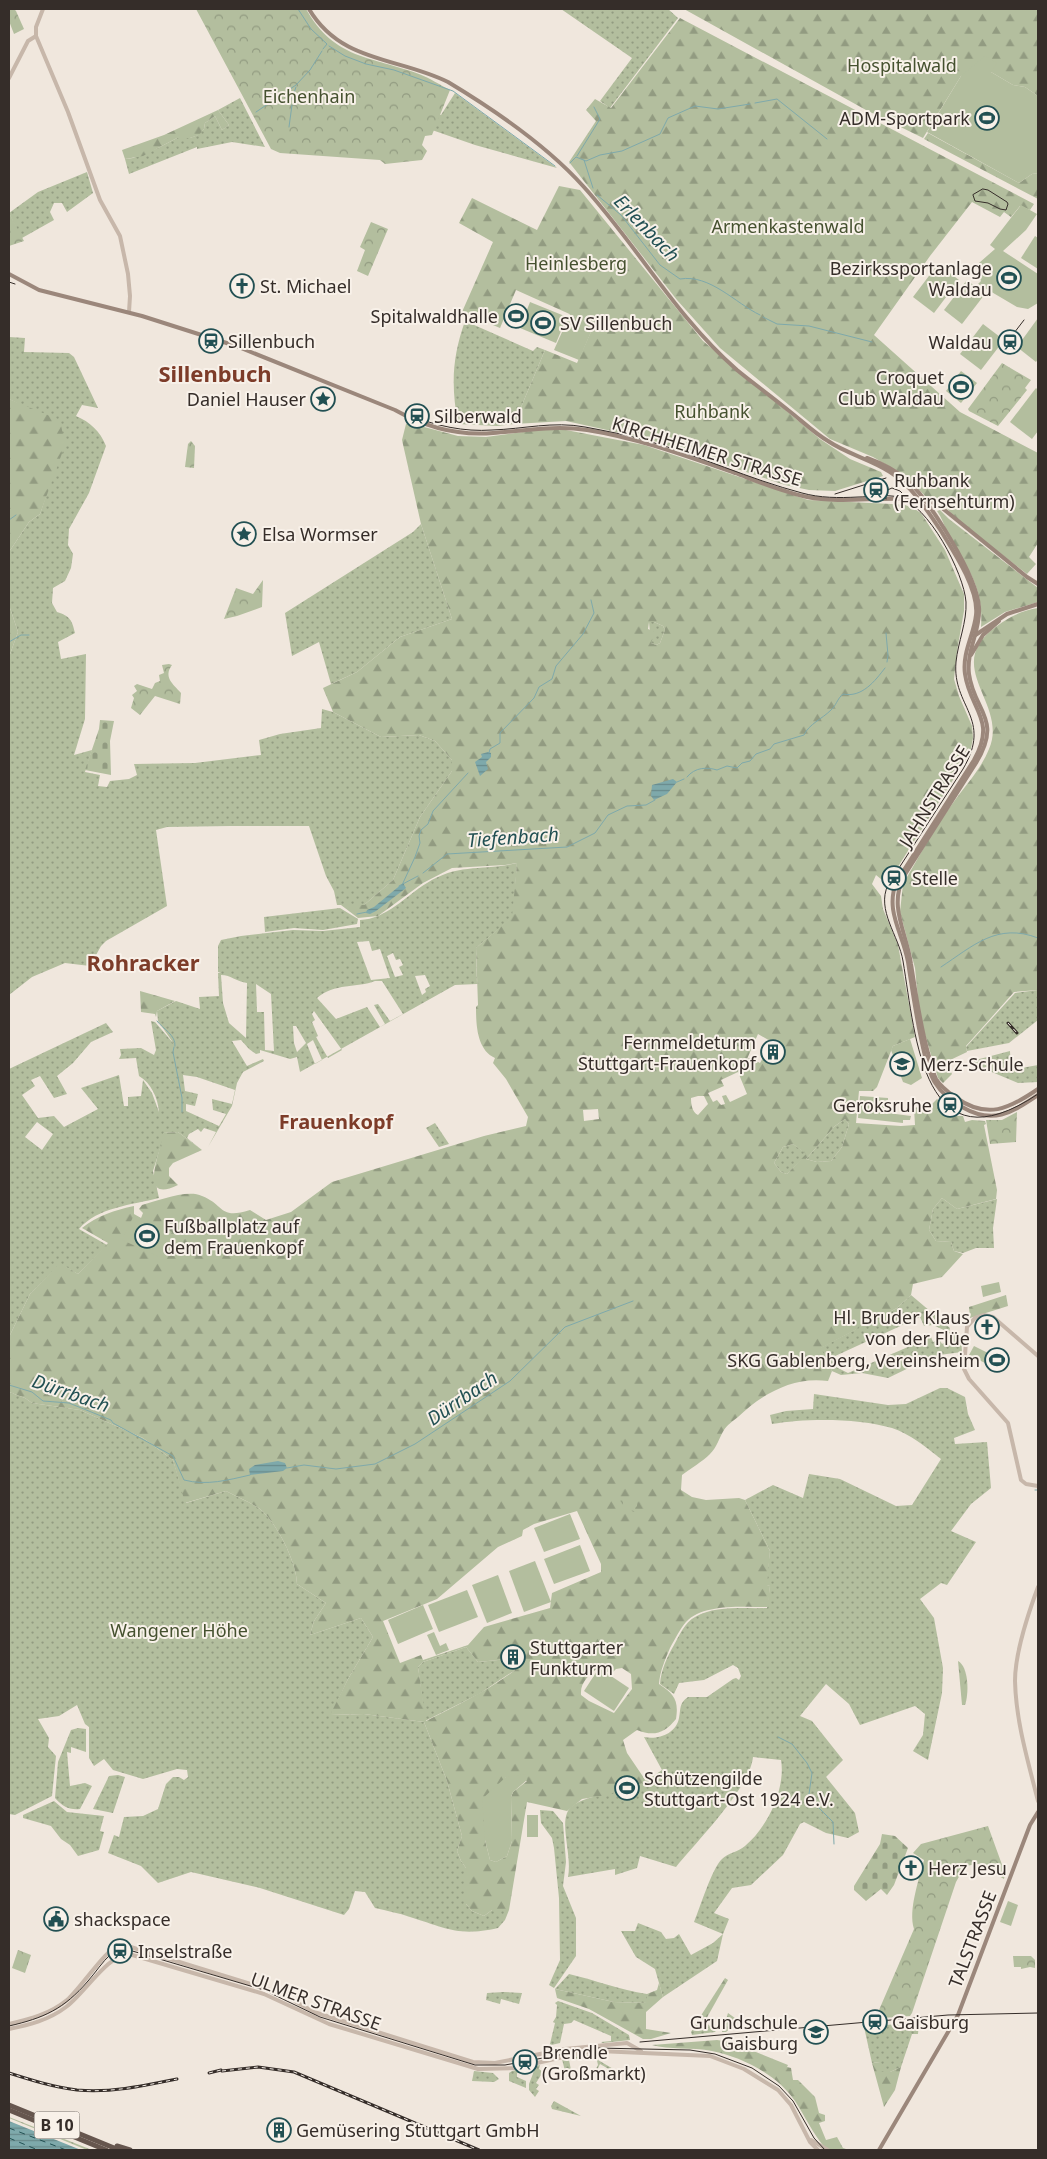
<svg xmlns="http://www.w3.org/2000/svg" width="1047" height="2159" font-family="'Noto Sans',sans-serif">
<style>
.grass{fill:url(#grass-dots);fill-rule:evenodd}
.forest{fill:url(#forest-firs);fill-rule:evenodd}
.cemetery{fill:url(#cemetery-stones)}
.park{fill:url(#park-crowns)}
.pitch{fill:#b3be9e}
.water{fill:url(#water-rules)}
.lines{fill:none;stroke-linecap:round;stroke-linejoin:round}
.stream{stroke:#7ea9ab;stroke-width:1}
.ferry{stroke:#225053;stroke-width:1;stroke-dasharray:6 5;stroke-linecap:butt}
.tertiary{stroke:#c7b7aa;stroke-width:4}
.secondary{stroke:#9b877b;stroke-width:4}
.trunk{stroke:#66564e;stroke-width:5}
.tram{stroke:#352d29;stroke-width:1}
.rail-casing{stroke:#352d29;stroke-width:3}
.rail{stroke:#f8f1e9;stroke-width:1;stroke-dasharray:4;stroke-linecap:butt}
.labels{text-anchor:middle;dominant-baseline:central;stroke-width:4;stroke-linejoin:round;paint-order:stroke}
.shield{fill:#f8f1e9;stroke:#706863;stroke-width:1}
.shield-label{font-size:16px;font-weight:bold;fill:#352d29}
.park-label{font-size:18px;fill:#45512f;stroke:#f8f1e9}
.poi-label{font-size:18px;fill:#352d29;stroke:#f8f1e9;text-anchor:start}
.street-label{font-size:18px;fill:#352d29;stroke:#f8f1e9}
.water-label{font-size:19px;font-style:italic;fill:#225053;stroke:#f8f1e9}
.quarter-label{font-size:20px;font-weight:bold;fill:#7d3c29;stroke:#f8f1e9}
.district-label{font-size:22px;font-weight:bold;fill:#7d3c29;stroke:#f8f1e9}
</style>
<defs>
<pattern id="grass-dots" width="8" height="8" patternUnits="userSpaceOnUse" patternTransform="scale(1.25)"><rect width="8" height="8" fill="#b3be9e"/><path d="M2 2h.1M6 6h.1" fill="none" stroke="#929b81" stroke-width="1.8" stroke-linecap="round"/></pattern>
<pattern id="forest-firs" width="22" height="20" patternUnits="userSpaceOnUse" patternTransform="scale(1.25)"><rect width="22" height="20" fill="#b3be9e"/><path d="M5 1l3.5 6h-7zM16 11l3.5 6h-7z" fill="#929b81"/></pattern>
<pattern id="cemetery-stones" width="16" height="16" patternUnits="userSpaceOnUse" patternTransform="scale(1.25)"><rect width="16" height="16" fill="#b3be9e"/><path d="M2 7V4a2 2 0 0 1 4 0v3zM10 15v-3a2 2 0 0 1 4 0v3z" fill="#929b81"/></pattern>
<pattern id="park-crowns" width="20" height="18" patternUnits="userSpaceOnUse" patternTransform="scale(1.25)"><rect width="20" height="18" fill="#b3be9e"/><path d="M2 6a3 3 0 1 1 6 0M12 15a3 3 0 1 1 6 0" fill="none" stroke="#929b81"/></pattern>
<pattern id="water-rules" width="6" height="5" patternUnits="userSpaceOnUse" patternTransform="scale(1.25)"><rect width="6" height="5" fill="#7ea9ab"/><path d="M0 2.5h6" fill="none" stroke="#688a8b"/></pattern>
</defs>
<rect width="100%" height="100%" fill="#f0e7dd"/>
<!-- grass -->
<g class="grass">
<polygon points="561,9 668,9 678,18 610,108 600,101 632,58"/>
<polygon points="334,71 441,115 455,93 557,168 475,145 432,130"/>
<polygon points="240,98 265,147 232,142 197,149 197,147 129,174 125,159 133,158 158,148 177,138 190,138 198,135 204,129 205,123 215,116 222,130 229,125 218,110"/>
<polygon points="87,172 93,193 67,212 62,203 54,203 50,212 54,220 22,238 20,236 9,213 38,192"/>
<path d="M 465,321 L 533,351 L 537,347 L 545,350 L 514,424 L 497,426 L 458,424 C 451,385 452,358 465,321 Z"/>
<path d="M 9,337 L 25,338 L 24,352 L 69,353 L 74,357 L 98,408 L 82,405 L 76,416 C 90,422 100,431 106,446 L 89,493 L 69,529 L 68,545 L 73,554 L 71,568 L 65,581 L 53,588 L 52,603 L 57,612 C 70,616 72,620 75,633 L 58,642 L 61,659 L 86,654 L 85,719 L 74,755 L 92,750 L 85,772 L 100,775 L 98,786 L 107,787 L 110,781 L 129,779 L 137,775 L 134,764 L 195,763 L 261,755 L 259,740 L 280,734 L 321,728 L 322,709 L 333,712 L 381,737 L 419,735 L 435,741 L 452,760 L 452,771 L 420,817 L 393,880 L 364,905 L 337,905 L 334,891 L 326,876 L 309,826 L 230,826 L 167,827 L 156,830 L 167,906 L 106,941 L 101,946 L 90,966 L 65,963 L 32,977 L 9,995 L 9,657 L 18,632 L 9,605 L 9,552 L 29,522 L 40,514 L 51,481 L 23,406 L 9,399 Z"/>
<polygon points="421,524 452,619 400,637 357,672 331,684 319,642 292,656 285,613 413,532"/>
<polygon points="649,622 654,622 663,626 665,630 660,643 656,645 651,643"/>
<path d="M 517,863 L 513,917 L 476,948 L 477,984 L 455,985 L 300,1072 L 297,1057 L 290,1059 L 260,1050 L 260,1053 L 256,1054 L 249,1049 L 241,1040 L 232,1041 L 247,1066 L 263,1059 L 264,1061 L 243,1072 L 237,1083 L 232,1106 L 208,1147 L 202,1150 L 178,1132 L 163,1133 L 163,1139 L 153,1171 L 159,1198 C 132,1205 98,1207 79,1229 L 107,1245 L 78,1274 L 60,1264 L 30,1294 L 9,1337 L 9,1069 L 106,1023 L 113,1032 L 91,1042 L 73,1063 L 57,1076 L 67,1094 L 54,1098 L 40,1076 L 31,1080 L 35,1086 L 22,1095 L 38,1118 L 54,1116 L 64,1127 L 98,1109 L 81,1088 L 119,1075 L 124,1106 L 128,1106 L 128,1097 L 141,1096 L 143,1080 L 152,1093 L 159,1112 C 158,1098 151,1083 139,1076 L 136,1058 L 119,1059 L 121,1055 L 120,1049 L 141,1048 L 154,1055 L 156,1050 L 151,1021 L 155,1022 L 174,1044 L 158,1021 L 157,1011 L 176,1001 L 200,1009 L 199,997 L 219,996 L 218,973 L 221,972 L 218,972 L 218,946 L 221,940 L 241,936 L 293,930 L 323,931 L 360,927 L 360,920 C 387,919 405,896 427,883 C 458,863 483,871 517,863 ZM 369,941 L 372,951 L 380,949 L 390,978 L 371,980 L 357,942 ZM 393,953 L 396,960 L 400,959 L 403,965 L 399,967 L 403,975 L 395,977 L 387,956 ZM 221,975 C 231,975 237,982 247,983 L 246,1038 L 229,1023 L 223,1003 ZM 425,975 L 430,986 L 425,989 L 426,992 L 422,995 L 415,976 ZM 375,981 L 382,981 L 403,1014 L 390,1021 L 378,1004 L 374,1005 L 385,1024 L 380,1027 L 367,1007 L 336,1019 L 317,998 C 334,983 357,988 375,981 ZM 256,984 L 271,994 L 274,1051 L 265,1050 L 264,1012 L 257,1012 ZM 314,1011 L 342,1050 L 328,1058 L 316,1037 L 318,1036 L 312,1022 L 315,1020 L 312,1014 ZM 293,1026 L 296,1026 L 306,1043 L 297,1052 L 294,1043 ZM 313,1040 L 322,1060 L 315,1064 L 307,1044 ZM 183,1075 L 197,1077 L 235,1090 L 232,1104 L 212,1099 L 213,1110 L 226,1114 L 219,1126 L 186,1111 L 186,1104 L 195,1106 L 198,1094 L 185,1091 ZM 37,1122 L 53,1134 L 42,1150 L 25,1137 ZM 204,1128 L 216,1132 L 208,1147 L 202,1150 L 187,1138 L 189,1134 L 198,1129 L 201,1132 Z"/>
<polygon points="340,908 358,919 357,924 323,930 294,928 265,932 264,917"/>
<polygon points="1038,990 1038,1020 1009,1043 967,1051 966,1047 1015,993"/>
<polygon points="1010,1051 1011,1070 1038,1065 1038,1082 1018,1083 968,1062"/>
<polygon points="845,1119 849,1124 842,1147 831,1161 817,1162 806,1159 835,1126"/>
<polygon points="435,1123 449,1144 439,1147 426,1128"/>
<polygon points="793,1144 807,1154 787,1174 781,1172 774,1163 783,1147"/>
<polygon points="942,1198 957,1209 997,1199 993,1228 994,1248 976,1248 963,1253 954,1251 951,1242 936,1241 929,1230 933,1209"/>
<path d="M 911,1295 L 950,1328 L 949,1332 L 961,1337 L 962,1352 L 939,1355 L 921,1362 L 888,1378 L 862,1373 L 841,1375 L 832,1371 L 820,1348 L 897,1308 ZM 920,1317 L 924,1326 L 933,1325 L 948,1332 L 951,1340 L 942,1344 L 939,1339 L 933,1342 L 931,1337 L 848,1373 L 836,1367 L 833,1357 Z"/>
<path d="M 940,1388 L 947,1388 L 965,1397 L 968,1414 L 975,1430 L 954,1438 L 955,1444 L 987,1442 L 991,1488 L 971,1504 L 951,1531 L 976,1542 L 947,1585 L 941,1583 L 920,1599 L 934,1618 L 943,1668 L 942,1693 L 928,1760 L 913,1751 L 923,1735 L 925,1714 L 915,1706 L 860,1725 L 849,1704 L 826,1684 L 800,1716 L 812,1721 L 843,1760 L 826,1777 L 855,1813 L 859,1832 L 848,1838 L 826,1833 L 804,1822 L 800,1824 L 783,1855 L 751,1885 L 732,1888 L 714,1913 L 729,1919 L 723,1934 L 717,1961 L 663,1997 L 655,1969 L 636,1957 L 621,1931 L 635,1931 L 638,1923 L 661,1932 L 666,1939 L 674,1938 L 679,1934 L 691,1955 L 713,1943 L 723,1934 L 694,1922 C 700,1908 712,1868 722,1859 C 728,1853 738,1852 745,1846 C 767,1828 786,1789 781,1760 L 753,1757 C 750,1788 696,1842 676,1867 L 640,1856 L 637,1868 L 615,1875 L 615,1869 L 568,1877 C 572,1857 561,1828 567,1813 C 573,1796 619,1793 636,1786 C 645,1782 653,1776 662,1770 L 644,1737 C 658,1740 676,1734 679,1718 C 681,1708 679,1703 688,1697 L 707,1697 L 733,1679 L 736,1678 L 739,1680 L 741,1676 L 738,1668 L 733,1665 L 704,1680 L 679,1683 L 674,1694 L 660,1684 C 661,1670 667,1657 674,1645 C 679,1636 685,1622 695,1617 C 716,1605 744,1609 767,1608 L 770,1586 L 766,1585 L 770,1551 L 745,1500 L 773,1485 L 803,1498 L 809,1474 L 840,1479 L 896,1506 L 912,1505 L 941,1459 C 926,1447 910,1434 892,1428 C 859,1418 805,1418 772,1424 L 770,1415 L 786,1411 L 813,1409 L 814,1394 L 888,1405 L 906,1404 Z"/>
<path d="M 9,1392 L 25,1398 L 32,1403 L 80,1410 L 143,1438 L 173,1460 L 186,1503 L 226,1491 C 237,1497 250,1502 260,1509 C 277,1523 297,1563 297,1584 L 326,1603 L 314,1621 L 310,1635 L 361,1618 L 373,1637 L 348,1679 L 331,1715 L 364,1714 L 424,1722 L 447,1781 L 462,1836 L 457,1851 L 461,1861 L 466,1868 L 466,1904 L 472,1911 L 484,1916 L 492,1910 L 509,1910 L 505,1920 L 498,1928 C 458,1937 446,1928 410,1917 C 399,1913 387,1911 375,1908 L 365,1892 L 355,1891 L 349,1909 L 344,1915 L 260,1888 L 191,1872 L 158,1883 L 141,1866 L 108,1853 L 114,1835 L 119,1837 L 124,1817 L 143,1816 L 158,1809 L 166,1784 L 173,1777 L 179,1777 L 184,1780 L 188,1777 L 187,1770 L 177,1769 L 143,1779 L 113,1770 L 104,1759 L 94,1766 L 89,1758 L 89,1727 L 85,1724 L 77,1705 L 59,1716 L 38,1719 L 49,1738 L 48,1747 L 56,1756 L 52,1796 L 15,1815 L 9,1814 Z"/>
<polygon points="466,1647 478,1662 508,1659 515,1670 479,1694 425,1721 418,1667 423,1662"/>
<path d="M 78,1728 L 86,1729 L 86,1752 L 71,1747 L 71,1753 L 67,1752 L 70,1786 L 85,1783 L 92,1786 L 80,1809 C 69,1810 63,1807 55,1798 L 58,1762 L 71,1730 Z"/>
<polygon points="118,1775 125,1777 113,1813 93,1809 109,1776"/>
<polygon points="54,1801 67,1812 104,1816 100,1831 104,1832 99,1850 78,1856 70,1845 61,1839 51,1826 23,1818 23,1815"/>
<polygon points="540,1810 553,1811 563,1823 566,1862 563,1886 576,1918 576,1956 554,1988 549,1985 560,1960 559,1898 554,1848 552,1838 541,1823"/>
<path d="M 569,1974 C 595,1980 620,1990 647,1994 L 647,2003 L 614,2002 L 555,1989 Z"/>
<polygon points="504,1992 522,1993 519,2004 501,1999 500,2004 486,2000 487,1993"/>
<polygon points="558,2001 592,2013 629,2035 630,2040 603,2043 601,2042 611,2041 611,2036 574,2020 571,2023 564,2024 560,2043 547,2046 550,2044 555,2023 553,2022 556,2017 557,2005 555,2003"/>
<polygon points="728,2013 739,2021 726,2032 722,2032"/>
<polygon points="700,2017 711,2027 718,2028 715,2032 692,2035 691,2032"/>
<polygon points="919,2022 918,2034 912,2034 901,2067 890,2072 880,2072 880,2062 872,2063 864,2027"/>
<polygon points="601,2054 598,2060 615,2070 614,2072 600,2064 597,2070 604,2076 596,2071 592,2076 598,2065 596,2056 569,2060 571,2070 565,2071 562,2059 583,2055"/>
<polygon points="540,2065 539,2069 543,2072 536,2083 539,2085 536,2089 539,2091 535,2097 529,2090 529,2084 534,2071 527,2069 517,2073 517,2077 526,2081 526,2088 509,2081 509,2073 512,2071"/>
<polygon points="474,2071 493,2073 499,2079 494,2082 472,2081"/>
<polygon points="554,2101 581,2116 552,2109 551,2106"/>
<polygon points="9,2117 92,2150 87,2150 9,2118"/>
</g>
<!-- forest -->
<g class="forest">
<polygon points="684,9 1038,9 1038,96 1025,87 1013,85 991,72 961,76 923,138 866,110"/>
<polygon points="680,18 1034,204 1030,210 1020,206 1011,217 1004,212 1000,217 972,202 930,256 874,335 960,412 1038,453 1038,543 1029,557 1036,564 1027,574 955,518 944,505 925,496 906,476 873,457 830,439 720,348 677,300 569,162 596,121 586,110 595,99 611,108"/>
<polygon points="218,110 229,125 222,130 215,116 205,123 204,129 199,135 190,138 177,138 143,156 125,159 122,150 164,135"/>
<polygon points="928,133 1019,183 1032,174 1038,173 1038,199 924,139"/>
<polygon points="559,186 580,190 703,341 820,439 850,459 881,472 883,476 835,491 809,490 785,485 648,439 566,421 514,424 545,350 577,363 594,325 516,290 500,328 462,312 493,242 459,223 472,198 537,230"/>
<polygon points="9,399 60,420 65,445 40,514 29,522 9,552"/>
<path d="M 409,423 L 458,436 L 486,437 L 538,430 L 566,430 L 644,445 L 808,500 L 892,504 L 905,505 L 913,508 L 921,513 L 945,550 L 964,594 L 964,611 L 957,651 L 954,679 L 959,696 L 972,726 L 973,738 L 970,753 L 887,884 L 876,875 L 872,884 L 881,896 L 883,909 L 898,945 L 915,1037 L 893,1046 L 877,1087 L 873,1091 L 859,1091 L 856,1123 L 901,1126 L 915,1125 L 914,1108 L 932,1104 L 937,1099 L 957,1116 L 963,1116 L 965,1122 L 972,1120 L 985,1121 L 986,1124 L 984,1125 L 997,1190 L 996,1199 L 957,1209 L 942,1198 L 933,1209 L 929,1230 L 936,1241 L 951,1242 L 954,1251 L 963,1254 L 942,1277 L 913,1284 L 911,1295 L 897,1308 L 821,1348 L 832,1371 L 828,1381 C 793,1376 762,1394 738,1417 C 733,1421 727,1425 724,1430 C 719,1438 717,1447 710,1454 C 702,1462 691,1468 682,1475 L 681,1490 L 692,1497 L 706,1500 L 739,1498 L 745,1500 L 770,1551 L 767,1585 L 770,1586 L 768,1607 C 745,1607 703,1603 686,1622 C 680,1629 675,1639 670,1648 C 665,1660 660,1671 659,1684 C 674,1694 679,1700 676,1719 C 665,1733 654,1737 637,1730 L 623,1740 L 627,1753 L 646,1781 L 635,1787 L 601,1796 L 582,1799 L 567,1811 L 527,1802 L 509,1910 L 492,1910 L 484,1916 L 472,1911 L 466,1904 L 466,1868 L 461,1861 L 457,1851 L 462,1836 L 447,1781 L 424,1722 L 364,1714 L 330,1715 L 348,1679 L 373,1637 L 361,1618 L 310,1635 L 314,1621 L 326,1603 L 297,1584 C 297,1563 277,1523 260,1509 C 250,1502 237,1497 226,1491 L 185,1503 L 173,1460 L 143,1438 L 80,1410 L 32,1403 L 25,1398 L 9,1392 L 9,1337 L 30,1294 L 60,1263 L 78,1274 L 108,1243 L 82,1228 C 97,1216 115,1210 134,1206 L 134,1214 L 141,1218 L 143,1213 L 139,1209 L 142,1205 C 158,1201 187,1189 202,1196 C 225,1205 219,1220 250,1210 L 266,1220 L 291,1212 L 332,1182 L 484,1136 L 526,1126 L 528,1117 L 506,1079 L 493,1063 L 495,1058 C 477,1050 476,1025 476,1007 L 478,1005 L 476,948 L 512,917 L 517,863 L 505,865 L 452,868 L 423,883 L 378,916 L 358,918 L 341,905 L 364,905 L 393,880 L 420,817 L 452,771 L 452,760 L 435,741 L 419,735 L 381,737 L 333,712 L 323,688 L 357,672 L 400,637 L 452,619 L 421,524 L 402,440 L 406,424 ZM 649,622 L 654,622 L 663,626 L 665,630 L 660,643 L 656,645 L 651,643 L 655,632 L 648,629 ZM 758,1034 L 772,1042 L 760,1053 L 764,1056 L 760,1063 L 751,1058 L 747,1059 ZM 738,1072 L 747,1094 L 730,1102 L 726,1095 L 722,1096 L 725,1104 L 721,1105 L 717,1100 L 713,1102 L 708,1093 L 724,1086 L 721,1080 ZM 698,1096 L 704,1096 L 708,1104 L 698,1115 C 692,1112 691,1104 691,1098 ZM 598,1109 L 599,1119 L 584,1121 L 583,1110 ZM 845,1119 L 849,1124 L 842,1147 L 831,1161 L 817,1162 L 806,1159 L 835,1126 ZM 793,1144 L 806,1154 L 787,1174 L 781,1172 L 774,1163 L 783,1147 ZM 577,1511 L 601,1564 L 601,1572 L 552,1593 L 550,1608 L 484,1627 L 468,1645 L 423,1660 L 421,1655 L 400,1663 L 383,1621 L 437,1599 L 498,1547 L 522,1536 L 523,1530 L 534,1524 ZM 466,1647 L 478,1662 L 508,1659 L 515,1670 C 488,1691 457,1705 426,1721 L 418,1667 L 423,1662 ZM 599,1667 L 611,1674 L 616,1669 L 622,1668 L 631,1674 L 632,1689 L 614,1713 L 589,1701 L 581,1695 C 580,1682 589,1675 599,1667 ZM 506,1777 L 527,1781 L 513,1792 L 511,1797 L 512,1841 L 507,1856 L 496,1862 L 490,1860 L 485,1840 Z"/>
<path d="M 940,510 L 949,519 L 1038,588 L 1038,602 L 1005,612 L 981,627 C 984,585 966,567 947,532 C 944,525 942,518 937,511 Z"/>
<polygon points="9,605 18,632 9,657"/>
<path d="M 1038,608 L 1038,990 L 1014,992 L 966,1046 L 967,1052 L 946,1062 L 952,1074 L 943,1083 L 938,1078 L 920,1018 L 915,968 L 900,912 L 903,884 C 919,857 934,828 953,803 C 965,786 981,769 989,749 C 1009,703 940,666 997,626 C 1009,617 1023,610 1038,608 Z"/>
<polygon points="140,991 175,1001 157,1011 156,1017 155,1014 141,1012"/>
<path d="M 178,1132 L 202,1150 L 173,1163 L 169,1168 L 169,1176 L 178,1185 C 135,1206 163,1147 163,1133 Z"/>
<polygon points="1006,1295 1008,1306 970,1318 969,1307"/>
<polygon points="725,1978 728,1980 705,2021 700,2017"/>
<polygon points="659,1983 663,1997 646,2012 646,2029 671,2033 651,2039 643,2039 589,2009 557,1998 555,1989 614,2002 647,2003 647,1994 657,1990"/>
<path d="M 717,2040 L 731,2042 L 788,2065 L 787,2067 L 791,2068 L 793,2080 L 798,2080 L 815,2097 L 819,2113 L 825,2115 L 825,2121 L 819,2123 L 826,2140 L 837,2137 L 843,2148 L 849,2150 L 826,2149 C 813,2134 806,2118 795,2101 C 778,2075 742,2057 712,2051 C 692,2047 669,2050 652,2045 Z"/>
<polygon points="880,2062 881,2072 890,2072 901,2067 895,2090 884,2107 872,2063"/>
</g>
<!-- cemetery -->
<g class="cemetery">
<polygon points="100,720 114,721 110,741 111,775 85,770 99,729"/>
<polygon points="882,1834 895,1836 908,1848 894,1885 887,1895 881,1889 866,1901 854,1890 854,1886 880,1844"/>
</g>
<!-- park -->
<g class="park">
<polygon points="9,9 14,9 16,11 24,29 14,34 9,21"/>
<path d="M 196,9 L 306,9 C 335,60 371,56 419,74 C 430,78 440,85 450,90 L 432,135 L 425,136 L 422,145 L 427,151 L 422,160 L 385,164 L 380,160 L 280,153 L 271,149 Z"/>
<polygon points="9,213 24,241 9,246"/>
<polygon points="371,222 388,229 368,276 357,271 365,250 360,247"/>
<polygon points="1002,363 1031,380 1025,388 1027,390 998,426 969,411 968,409"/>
<polygon points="191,441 195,446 194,468 185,467 188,444"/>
<polygon points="263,580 262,607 237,616 224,619 236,588 253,594"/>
<path d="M 169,664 L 172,665 C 163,677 173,684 181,693 L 180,704 L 155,696 L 140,715 L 131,708 L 134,698 L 132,695 L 137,691 L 134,686 L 137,684 L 152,689 L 155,683 L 160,681 L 159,675 L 164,673 L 162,665 Z"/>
<polygon points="1017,1112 1016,1142 990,1144 986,1120 1002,1120"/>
<polygon points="637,1493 637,1506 635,1508 636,1511 633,1512 628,1506 623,1506 620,1501"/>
<path d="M 958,1661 C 969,1667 969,1694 965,1705 L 962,1705 Z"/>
<path d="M 988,1826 L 1005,1873 L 1004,1879 L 978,1864 L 965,1866 L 956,1882 L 912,2013 L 910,2016 L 882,2018 L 880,2016 L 879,2010 L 914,1929 C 908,1910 919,1880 924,1860 L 913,1853 L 921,1844 Z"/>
<polygon points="18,1950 31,1955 25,1973 12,1968"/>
<polygon points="1013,1956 1031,1956 1035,1960 1035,1968 1030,1967 1021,1969 1021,1967 1014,1967"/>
</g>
<!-- pitch -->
<g class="pitch">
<polygon points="985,56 997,63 991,72 1013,85 1025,87 1038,96 1038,173 1032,174 1019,183 927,132 961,76"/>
<polygon points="1021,205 1037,214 1026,230 1003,251 1038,274 1038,303 1028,309 1017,307 978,284 981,281 978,274 979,263 995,249 990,245"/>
<polygon points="1035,236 1038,238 1038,269 1021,258"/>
<polygon points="938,264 959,280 934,313 913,297"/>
<polygon points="967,280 985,294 962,324 944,310"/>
<polygon points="530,302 567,317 556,343 520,328"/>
<polygon points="570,314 594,325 579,360 554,350"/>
<polygon points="1038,318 1038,359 1036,362 1017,347"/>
<polygon points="983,324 1004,340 981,370 960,354"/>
<polygon points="961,371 977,383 961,403 946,391"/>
<polygon points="1036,388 1038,390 1038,431 1032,439 1010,422"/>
<polygon points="910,1039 922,1078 911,1085 903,1082 891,1050 893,1046"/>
<polygon points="860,1096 888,1098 888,1113 911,1116 910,1120 903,1120 903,1123 858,1118"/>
<polygon points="134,1215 172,1232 160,1257 122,1240"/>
<polygon points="999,1282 1001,1292 983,1297 981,1286"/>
<polygon points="974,1346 990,1354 985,1363 969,1355"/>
<polygon points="570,1514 580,1539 544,1552 534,1528"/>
<polygon points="580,1545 590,1571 554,1584 544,1559"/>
<polygon points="535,1561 551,1602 524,1612 509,1571"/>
<polygon points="498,1575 512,1613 487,1623 472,1585"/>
<polygon points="467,1590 478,1617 439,1632 428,1605"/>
<polygon points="423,1605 433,1629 398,1644 388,1620"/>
<polygon points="434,1632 440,1646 446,1643 449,1650 436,1655 427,1635"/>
<polygon points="599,1668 629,1688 614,1711 584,1691"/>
<polygon points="525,1774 527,1780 513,1792 511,1797 512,1841 507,1856 496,1862 490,1860 485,1840 482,1799 506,1777"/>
<rect x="527" y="1815" width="11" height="22"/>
<polygon points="1008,1901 1018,1905 1011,1926 1000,1922"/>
</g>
<!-- water -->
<g class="water">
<polygon points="488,752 491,753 491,757 486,762 488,769 480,776 475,762 482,757 481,754"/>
<polygon points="673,779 677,782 667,794 654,800 651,796 652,785"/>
<polygon points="403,883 406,888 376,911 370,914 366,913 367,910 374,907"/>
<polygon points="278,1461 285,1463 287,1468 283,1471 250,1475 249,1469 255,1465"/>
<polygon points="9,2121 81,2150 9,2150"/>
</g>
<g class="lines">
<!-- stream -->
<g class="stream">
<polyline points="298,9 311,29 327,44 323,49"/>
<polyline points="329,46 345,56 366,64 394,70 453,91 555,166"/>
<polyline points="292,99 296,87"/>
<polyline points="755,103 777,99 827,139"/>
<polyline points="256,112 296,85 310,70 322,51"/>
<polyline points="289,127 292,105"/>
<polyline points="577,156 600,119 594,107"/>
<polyline points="584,160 593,188"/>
<polyline points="570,163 576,157 586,161 600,155 622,151 660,134 668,118 695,106 718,109 750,104"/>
<path d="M 597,195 L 621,215 L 660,265 L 680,279 C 710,274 735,303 760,315"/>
<polyline points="763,317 777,324 809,326 872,342"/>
<polyline points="9,520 16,515"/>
<polyline points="886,633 888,655 887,662"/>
<polyline points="9,642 21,635 29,635"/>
<polyline points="489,753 490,749 500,743 500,733 534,698 539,687 552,679 556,666 583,634 594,613 591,600"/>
<path d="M 687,777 C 695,767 707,767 717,770 L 727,766 L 737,768 L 742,763 L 750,761 L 756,754 L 770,749 L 774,744 L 804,735 C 809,724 822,719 831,710 C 836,706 837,699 843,694 C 862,698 875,681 885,668"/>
<polyline points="677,782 684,779"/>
<polyline points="423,873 447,854 567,847 595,833 608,815 627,806 646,805 655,800"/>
<polyline points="403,883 415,857 420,843 419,836 421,830 428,824 433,811 468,773"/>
<polyline points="399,886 418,876"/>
<polyline points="357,914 367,912"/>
<path d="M 941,967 C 973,946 997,922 1038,938"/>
<path d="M 157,1021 C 163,1029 176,1035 175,1046"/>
<polyline points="174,1047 173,1052 182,1098 182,1112"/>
<path d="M 9,1385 L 32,1392 L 43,1401 L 69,1403 L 111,1420 L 113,1423 L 173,1456 L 184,1480 C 207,1486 228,1480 250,1475"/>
<polyline points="287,1468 304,1465 336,1469 375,1464 415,1444 510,1381 565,1327 633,1301"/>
<polyline points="1035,1490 1038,1490"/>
<polyline points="778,1737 792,1744 807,1763 812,1773 809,1794 814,1803 833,1822 834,1844"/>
</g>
<!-- ferry -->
<g class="ferry">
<polyline points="9,2128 66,2150"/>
<polyline points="9,2138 38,2150"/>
</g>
<!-- tertiary -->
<g class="tertiary">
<polyline points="43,9 36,27 36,36 68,112 100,200 120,236 128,274 130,296 129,312"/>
<polyline points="9,78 28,41 36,36"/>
<polyline points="1038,1356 993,1317 984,1315 975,1318 967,1327 964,1369 969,1379 1008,1423 1021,1480 1026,1484 1038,1486"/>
<path d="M 1038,1587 C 1028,1614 1015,1652 1015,1681 C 1016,1722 1028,1761 1038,1801"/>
<path d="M 9,2024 C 30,2019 50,2014 67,2000 C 81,1988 107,1947 121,1944 L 264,1988 L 284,1995 L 314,2012 L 473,2062 L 495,2063 L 565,2049 L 627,2043 L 641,2051"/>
<path d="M 9,2029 C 29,2025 49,2020 66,2007 C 84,1994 108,1954 129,1954 L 264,1994 L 329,2024 L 478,2069 L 515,2068 L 581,2053 L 599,2051 L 710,2056 L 744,2069 L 778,2090 L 791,2105 L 810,2142 L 818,2150"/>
<polyline points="811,2140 828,2150"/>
</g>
<!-- secondary -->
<g class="secondary">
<path d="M 309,9 C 341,63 398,57 448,82 C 493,109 548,147 583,186 C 637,245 676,317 737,370 C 754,384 771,396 788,410 C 801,420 814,433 828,441 C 847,454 870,459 890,472 C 911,485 927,510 941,531 C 954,552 979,590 976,615 C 974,635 962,652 965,674 C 970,710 997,719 974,760 L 897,881 C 884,910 903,933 908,962 C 913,994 917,1024 925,1056 C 928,1065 930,1076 936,1084 C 942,1094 952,1101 962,1107 C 993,1125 1011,1113 1038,1095"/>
<path d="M 9,274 L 39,290 L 142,316 L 236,346 L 395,410 C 425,427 458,436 493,433 C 525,431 554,425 587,430 C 638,438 686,456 735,473 C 759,482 783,492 807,497 C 849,505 894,493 936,503 L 1027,577 L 1038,584"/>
<path d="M 867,458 C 881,463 895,470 907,480 C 930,501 977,576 979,607 C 981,630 966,650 969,674 C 974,712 1003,718 976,763 L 904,876 C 888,907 907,933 911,964 C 916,995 920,1024 928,1053 C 931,1062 932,1071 936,1079 C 941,1087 948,1092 955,1097 C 987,1120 1009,1109 1038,1089"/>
<polyline points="974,636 1007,614 1038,604"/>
<polyline points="971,655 983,635 999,621"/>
<polyline points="879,2150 958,2015 1030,1825 1038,1812"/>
</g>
<!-- trunk -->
<g class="trunk">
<polyline points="9,2105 119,2150"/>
<polyline points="9,2110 106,2150"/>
<polyline points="117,2146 130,2150"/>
</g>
<!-- tram -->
<g class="tram">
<polygon points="983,189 988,190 1007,202 1008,204 1006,210 1000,209 988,203 975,201 973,195"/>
<polyline points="9,282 15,284"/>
<polyline points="1001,350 1024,320"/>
<path d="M 409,415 C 436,426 464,432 492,430 C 524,429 553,421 585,427 C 606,431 628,435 648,441 C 700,456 749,479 802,493 C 820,498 839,498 858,497 C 871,497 885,494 898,497 C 928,504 964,573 966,602 C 967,622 958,642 956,662 C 952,707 993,718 963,769 L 888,885 C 876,910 899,936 903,961 C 916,1039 923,1171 1038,1094"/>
<polyline points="835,494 886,478"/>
<polyline points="886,499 885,491 892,488 900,491 907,498"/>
<path d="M 9,2026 C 44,2018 64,2009 88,1981 C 96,1972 102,1962 111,1954 L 119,1950 L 129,1950 L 264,1990 L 320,2017 L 475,2065 L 505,2065 L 597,2048 L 690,2050 L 715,2054 L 752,2068 L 779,2086 L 793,2101 L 814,2138 L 825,2150"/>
<polyline points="640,2042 948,2015 1038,2013"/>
</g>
<!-- rail casing -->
<g class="rail-casing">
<g id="rail">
<polyline points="1008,1023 1017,1033"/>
<polyline points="222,2071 258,2067 294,2072 479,2150"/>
<path d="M 9,2073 C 31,2080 53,2087 77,2090 C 111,2093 143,2086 177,2079"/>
<polyline points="209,2073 221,2070"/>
</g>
</g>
<!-- rail -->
<use href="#rail" class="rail"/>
</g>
<!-- icons -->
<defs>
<g id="stadium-ring" transform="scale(1.25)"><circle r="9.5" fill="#f8f1e9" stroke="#225053" stroke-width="1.5"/><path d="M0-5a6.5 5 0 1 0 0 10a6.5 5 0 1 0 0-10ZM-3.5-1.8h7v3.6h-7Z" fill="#225053"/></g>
<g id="church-ring" transform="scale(1.25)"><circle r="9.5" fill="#f8f1e9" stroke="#225053" stroke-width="1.5"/><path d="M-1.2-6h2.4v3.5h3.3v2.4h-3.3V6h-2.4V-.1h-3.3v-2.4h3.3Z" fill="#225053"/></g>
<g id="station-ring" transform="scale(1.25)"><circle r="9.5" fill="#f8f1e9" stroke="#225053" stroke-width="1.5"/><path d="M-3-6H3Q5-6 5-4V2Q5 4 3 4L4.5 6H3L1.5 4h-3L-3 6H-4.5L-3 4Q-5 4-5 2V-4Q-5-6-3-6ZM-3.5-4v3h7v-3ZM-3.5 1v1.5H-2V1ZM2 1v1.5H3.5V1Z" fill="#225053"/></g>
<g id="sight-ring" transform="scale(1.25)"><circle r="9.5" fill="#f8f1e9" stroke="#225053" stroke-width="1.5"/><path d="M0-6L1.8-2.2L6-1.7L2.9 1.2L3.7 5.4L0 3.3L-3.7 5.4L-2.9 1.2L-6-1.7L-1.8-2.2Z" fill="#225053"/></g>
<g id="building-ring" transform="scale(1.25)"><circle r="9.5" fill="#f8f1e9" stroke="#225053" stroke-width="1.5"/><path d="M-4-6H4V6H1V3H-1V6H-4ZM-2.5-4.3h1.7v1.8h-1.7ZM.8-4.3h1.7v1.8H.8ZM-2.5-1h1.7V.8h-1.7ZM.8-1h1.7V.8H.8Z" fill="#225053"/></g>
<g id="school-ring" transform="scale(1.25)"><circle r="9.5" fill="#f8f1e9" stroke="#225053" stroke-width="1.5"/><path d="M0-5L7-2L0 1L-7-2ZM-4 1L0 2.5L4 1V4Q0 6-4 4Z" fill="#225053"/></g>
<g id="civic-ring" transform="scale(1.25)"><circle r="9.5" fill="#f8f1e9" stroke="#225053" stroke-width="1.5"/><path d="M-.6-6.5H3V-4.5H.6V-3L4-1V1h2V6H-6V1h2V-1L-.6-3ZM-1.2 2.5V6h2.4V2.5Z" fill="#225053"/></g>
</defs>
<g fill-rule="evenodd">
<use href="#stadium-ring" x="987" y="118"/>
<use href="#stadium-ring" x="1009" y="278"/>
<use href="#church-ring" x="242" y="286"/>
<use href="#stadium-ring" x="516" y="316"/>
<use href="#stadium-ring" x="543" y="323"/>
<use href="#station-ring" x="211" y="341"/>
<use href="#station-ring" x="1010" y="342"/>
<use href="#stadium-ring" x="961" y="387"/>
<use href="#sight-ring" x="323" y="399"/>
<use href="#station-ring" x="417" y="416"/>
<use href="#station-ring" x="876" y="490"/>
<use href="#sight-ring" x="244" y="534"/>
<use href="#station-ring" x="894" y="878"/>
<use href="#building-ring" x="773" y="1052"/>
<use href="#school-ring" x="902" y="1064"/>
<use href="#station-ring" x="950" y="1105"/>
<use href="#stadium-ring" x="147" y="1236"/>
<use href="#church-ring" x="987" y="1327"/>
<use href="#stadium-ring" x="997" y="1360"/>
<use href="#building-ring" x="513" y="1657"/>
<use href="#stadium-ring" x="627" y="1788"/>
<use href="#church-ring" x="911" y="1868"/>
<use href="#civic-ring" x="56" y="1919"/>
<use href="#station-ring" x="120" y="1951"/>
<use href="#station-ring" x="875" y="2022"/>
<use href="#school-ring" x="816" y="2032"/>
<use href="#station-ring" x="525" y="2062"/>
<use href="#building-ring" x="279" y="2130"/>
</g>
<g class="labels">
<!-- shield labels -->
<rect class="shield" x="34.5" y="2111.5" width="45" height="27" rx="4"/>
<g class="shield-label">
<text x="57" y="2125">B 10</text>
</g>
<!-- park labels -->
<g class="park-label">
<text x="902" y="65">Hospitalwald</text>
<text x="309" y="96">Eichenhain</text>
<text x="788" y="226">Armenkastenwald</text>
<text x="576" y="263">Heinlesberg</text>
<text x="712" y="411">Ruhbank</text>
<text x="179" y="1630">Wangener Höhe</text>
</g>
<!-- poi labels -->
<g class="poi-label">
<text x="970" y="118" text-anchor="end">ADM-Sportpark</text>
<text x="992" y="268" text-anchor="end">Bezirkssportanlage<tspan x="992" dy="21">Waldau</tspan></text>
<text x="260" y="286">St. Michael</text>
<text x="498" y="316" text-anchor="end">Spitalwaldhalle</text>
<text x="560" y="323">SV Sillenbuch</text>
<text x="228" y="341">Sillenbuch</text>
<text x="992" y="342" text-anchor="end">Waldau</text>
<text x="944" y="377" text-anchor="end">Croquet<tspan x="944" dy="21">Club Waldau</tspan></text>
<text x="306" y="399" text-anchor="end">Daniel Hauser</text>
<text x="434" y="416">Silberwald</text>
<text x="894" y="480">Ruhbank<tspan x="894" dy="21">(Fernsehturm)</tspan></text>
<text x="262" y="534">Elsa Wormser</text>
<text x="912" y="878">Stelle</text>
<text x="756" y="1042" text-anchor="end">Fernmeldeturm<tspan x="756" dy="21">Stuttgart-Frauenkopf</tspan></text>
<text x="920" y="1064">Merz-Schule</text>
<text x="932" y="1105" text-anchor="end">Geroksruhe</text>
<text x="164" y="1226">Fußballplatz auf<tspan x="164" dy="21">dem Frauenkopf</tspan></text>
<text x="970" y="1317" text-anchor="end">Hl. Bruder Klaus<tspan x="970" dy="21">von der Flüe</tspan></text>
<text x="980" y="1360" text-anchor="end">SKG Gablenberg, Vereinsheim</text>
<text x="530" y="1647">Stuttgarter<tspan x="530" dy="21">Funkturm</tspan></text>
<text x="644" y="1778">Schützengilde<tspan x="644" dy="21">Stuttgart-Ost 1924 e.V.</tspan></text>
<text x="928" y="1868">Herz Jesu</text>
<text x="74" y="1919">shackspace</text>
<text x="138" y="1951">Inselstraße</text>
<text x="798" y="2022" text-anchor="end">Grundschule<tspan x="798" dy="21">Gaisburg</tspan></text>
<text x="892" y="2022">Gaisburg</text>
<text x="542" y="2052">Brendle<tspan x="542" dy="21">(Großmarkt)</tspan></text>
<text x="296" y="2130">Gemüsering Stuttgart GmbH</text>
</g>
<!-- street labels -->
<g class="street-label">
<text transform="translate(707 451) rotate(17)">KIRCHHEIMER STRASSE</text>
<text transform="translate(934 796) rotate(-58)">JAHNSTRASSE</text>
<text transform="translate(972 1939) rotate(-69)">TALSTRASSE</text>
<text transform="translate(316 2001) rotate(20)">ULMER STRASSE</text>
</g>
<!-- water labels -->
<g class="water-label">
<text transform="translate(647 228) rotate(46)">Erlenbach</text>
<text transform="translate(513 837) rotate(-4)">Tiefenbach</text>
<text transform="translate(71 1393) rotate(19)">Dürrbach</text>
<text transform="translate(462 1398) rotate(-34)">Dürrbach</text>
</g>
<!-- quarter labels -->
<g class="quarter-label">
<text x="336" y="1121">Frauenkopf</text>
</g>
<!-- district labels -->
<g class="district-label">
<text x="215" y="373">Sillenbuch</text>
<text x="143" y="962">Rohracker</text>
</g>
</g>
<!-- border -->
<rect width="1047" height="2159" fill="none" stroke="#352d29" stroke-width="20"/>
</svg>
